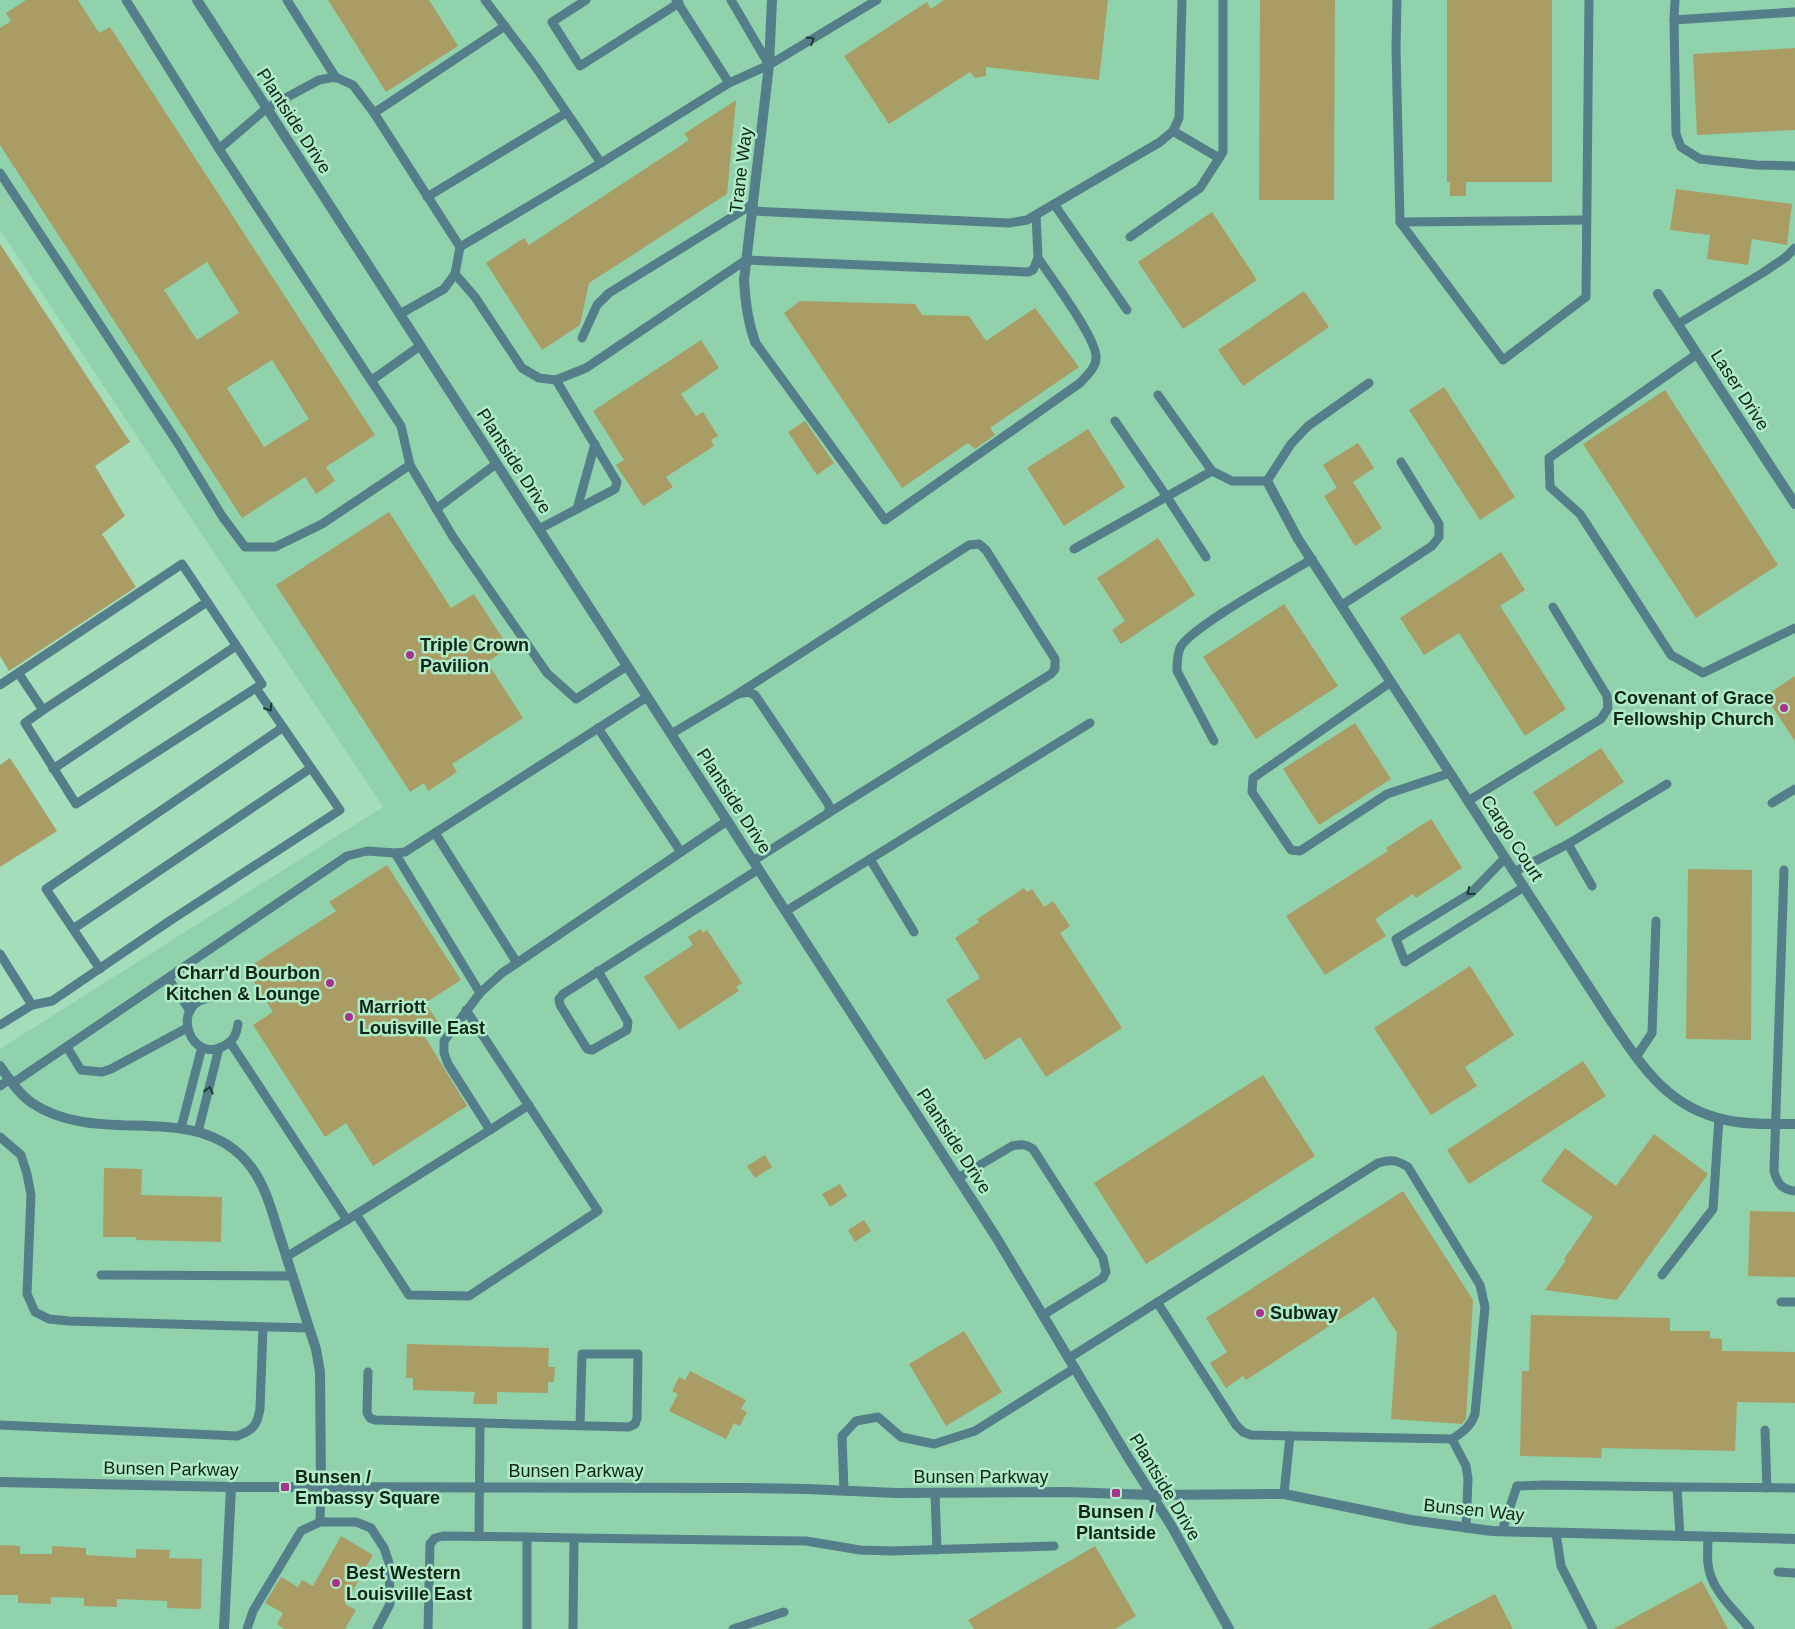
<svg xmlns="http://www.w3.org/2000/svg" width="1795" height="1629" font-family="Arial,sans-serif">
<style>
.built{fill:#90d2ab}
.building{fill:#a99d65;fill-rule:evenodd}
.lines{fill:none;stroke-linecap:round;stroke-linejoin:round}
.service{stroke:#547e8a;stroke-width:9}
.minor{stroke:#547e8a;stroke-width:10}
.tertiary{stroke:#547e8a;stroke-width:10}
.oneway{stroke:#203b34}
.poi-dot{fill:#a7338d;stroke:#b0ebc7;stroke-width:2}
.labels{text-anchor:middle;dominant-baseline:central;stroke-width:5;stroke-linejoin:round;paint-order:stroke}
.street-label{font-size:18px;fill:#0e2518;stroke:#b0ebc7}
.poi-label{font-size:18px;font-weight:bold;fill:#0e2518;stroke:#b0ebc7;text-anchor:start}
</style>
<rect width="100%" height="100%" fill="#a3ddba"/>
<!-- built -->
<polygon class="built" points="0,0 1795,0 1795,1629 0,1629 0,1049 383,807 0,230"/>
<!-- building -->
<g class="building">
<path d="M 26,0 L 78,0 L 99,33 L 110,27 L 375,435 L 326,467 L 335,481 L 316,494 L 305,477 L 242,518 L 0,145 L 0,28 L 11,21 L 6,13 ZM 207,262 L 239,313 L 197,340 L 164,290 ZM 272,360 L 309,419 L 264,447 L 227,388 Z"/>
<polygon points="328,0 429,0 458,46 386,92"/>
<polygon points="944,0 1108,0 1099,80 986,67 986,76 975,78 970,72 889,124 844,56 927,2 931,9"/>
<polygon points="1260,0 1335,0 1334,200 1259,200"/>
<polygon points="1447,0 1552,0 1552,182 1466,182 1466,196 1450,196 1450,182 1447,182"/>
<polygon points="1795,48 1795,130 1697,135 1693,54"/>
<polygon points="736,100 727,194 589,283 580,325 542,350 486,263 524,238 529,245 689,140 684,134"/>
<polygon points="1676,189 1792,204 1787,245 1752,239 1748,265 1707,259 1710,235 1670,230"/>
<polygon points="1212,212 1257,280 1183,329 1138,262"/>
<polygon points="0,244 130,442 95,466 125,516 102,534 136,587 9,671 0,656"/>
<polygon points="1304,291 1329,327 1243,386 1218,350"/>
<polygon points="800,301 915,304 922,315 969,316 986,341 1035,308 1079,367 990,428 995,435 975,449 968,443 902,488 784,313"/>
<polygon points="701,340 719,368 681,394 696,416 703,412 718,436 711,440 714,446 666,477 673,487 643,506 616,465 624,460 593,411"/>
<polygon points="1444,387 1515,497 1480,520 1409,410"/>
<polygon points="1665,390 1778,565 1696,618 1583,444"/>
<polygon points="805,421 834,463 817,475 788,432"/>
<polygon points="1088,429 1125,487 1064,526 1027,468"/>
<polygon points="1358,443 1374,468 1353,482 1382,528 1355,546 1324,496 1337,488 1323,465"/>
<polygon points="389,512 451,608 474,594 509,648 487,662 523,718 452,764 457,772 428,791 424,783 410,792 276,585"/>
<polygon points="1158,538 1195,595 1121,644 1112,630 1125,621 1097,578"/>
<polygon points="1501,552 1525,590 1500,606 1566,709 1525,736 1459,633 1424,655 1400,618"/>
<polygon points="1284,604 1338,686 1256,739 1203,657"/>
<polygon points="1795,676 1795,741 1765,696"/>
<polygon points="1355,723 1391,779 1319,825 1283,769"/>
<polygon points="1601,748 1624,782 1556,827 1533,792"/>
<polygon points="10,758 57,831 0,867 0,765"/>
<polygon points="1431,819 1462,868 1416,898 1413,894 1375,919 1386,936 1325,975 1286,916 1388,851 1386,848"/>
<polygon points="387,865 461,980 425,1003 438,1022 422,1032 467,1106 373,1166 346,1123 325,1137 253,1025 273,1012 246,969 336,911 329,902"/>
<polygon points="1688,869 1752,870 1751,1040 1686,1039"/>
<polygon points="1024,888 1027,892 1032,889 1044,907 1053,901 1070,926 1060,933 1122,1028 1046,1077 1020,1037 985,1060 946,1000 980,978 955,938 979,922 977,919"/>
<polygon points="701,929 703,933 707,930 742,983 736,987 739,991 679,1030 644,977 693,945 688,937"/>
<polygon points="1470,966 1514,1035 1465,1067 1477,1086 1431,1115 1374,1028"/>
<polygon points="1583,1061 1606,1096 1469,1184 1447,1150"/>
<polygon points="1263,1075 1315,1156 1146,1264 1094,1183"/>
<polygon points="1654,1134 1708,1174 1617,1300 1545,1290 1566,1260 1564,1259 1593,1217 1541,1181 1565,1148 1616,1186"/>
<polygon points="765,1155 772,1167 755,1178 747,1166"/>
<polygon points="104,1168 142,1169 141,1195 222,1197 221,1242 136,1240 136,1237 103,1237"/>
<polygon points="840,1184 847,1196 830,1207 822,1194"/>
<polygon points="1403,1191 1473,1300 1466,1419 1464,1421 1462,1424 1391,1419 1397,1333 1374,1297 1246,1380 1243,1376 1226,1388 1210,1363 1227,1352 1206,1318"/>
<polygon points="1750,1211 1795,1212 1795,1277 1748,1276"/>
<polygon points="864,1220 871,1231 855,1242 848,1230"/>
<polygon points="1531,1315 1670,1318 1670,1331 1710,1331 1710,1338 1722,1339 1722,1351 1795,1352 1795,1403 1737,1402 1735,1451 1602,1448 1601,1458 1520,1456 1522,1371 1529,1371"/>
<polygon points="964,1331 1002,1392 946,1426 909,1364"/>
<polygon points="407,1344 549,1348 548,1367 555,1367 554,1382 548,1382 548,1393 497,1392 497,1404 473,1404 475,1392 413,1390 413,1378 406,1378"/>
<polygon points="690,1371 746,1400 741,1409 747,1412 740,1426 734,1423 726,1439 669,1411 678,1394 672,1391 679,1377 685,1380"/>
<polygon points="341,1536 373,1555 345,1604 356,1610 345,1629 284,1629 277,1624 283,1613 265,1603 281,1577 298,1587 302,1580 313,1586"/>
<polygon points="0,1545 20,1546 20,1554 52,1554 52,1546 86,1548 86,1555 136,1558 136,1549 170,1550 169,1558 202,1559 201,1609 167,1608 167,1601 117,1599 117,1607 84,1606 84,1598 51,1597 51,1604 18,1603 18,1595 0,1595"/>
<polygon points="1095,1546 1136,1616 1115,1629 974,1629 968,1620"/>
<polygon points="1702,1581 1728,1629 1613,1629"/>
<polygon points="1495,1594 1513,1629 1428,1629 1478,1603"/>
</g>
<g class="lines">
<!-- service -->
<g class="service">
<polyline points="126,0 219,149 401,426 410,465"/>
<polyline points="287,0 336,78"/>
<polyline points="485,0 535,66 601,163"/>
<polyline points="586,0 552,22 580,66 679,3"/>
<polyline points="676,0 729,83"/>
<polyline points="731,0 769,65"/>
<polyline points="1397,0 1396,48 1400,222 1503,360 1586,297 1589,0"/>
<polyline points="1675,0 1674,20 1795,12"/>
<polyline points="1674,20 1676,134 1681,147 1700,159 1756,165 1795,166"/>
<polyline points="374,113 505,26"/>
<polyline points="1173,131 1219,158"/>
<polyline points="219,149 267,108 319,80 335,77 353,85 374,113 460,247"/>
<polyline points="0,173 177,442 222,516 245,547 275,547 322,524 410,465 453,537 547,673 576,699 627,666"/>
<polyline points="427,197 566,113"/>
<polyline points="1054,204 1127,310"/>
<polyline points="752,211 1009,223 1027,220 1160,142 1173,131 1179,118 1182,0"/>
<polyline points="1400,222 1586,220"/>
<polyline points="1130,237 1200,188 1223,152 1223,0"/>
<polyline points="455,274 475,297 522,368 539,378 556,380 586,368 746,260 1028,272 1033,270 1038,258 1036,215"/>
<polyline points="400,314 444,289 455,274 460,247 601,163 729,83 769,65 877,0"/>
<polyline points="1678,324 1764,272 1786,257 1795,248"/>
<polyline points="582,338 597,305 609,293 753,204"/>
<path d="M 755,342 L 885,520 L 1080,383 C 1086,376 1096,368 1096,358 C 1098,340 1050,276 1038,258"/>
<polyline points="1697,354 1549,458 1550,487 1580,514 1671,655 1703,673 1795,628"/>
<polyline points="372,380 420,346"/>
<polyline points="1158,395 1212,471 1232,481 1267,481 1291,444 1308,426 1369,383"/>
<polyline points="1115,421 1167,497 1206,557"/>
<polyline points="436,509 496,464"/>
<polyline points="577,509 595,444"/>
<polyline points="539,529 615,489 617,482 556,380"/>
<polyline points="1074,549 1212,471"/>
<polyline points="1342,605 1432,546 1439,537 1439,524 1401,462"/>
<polyline points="1391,682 1253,778 1252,792 1291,850 1300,851 1387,794 1450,773"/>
<polyline points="0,685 182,564 262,684 76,804 25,723 43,710 19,674"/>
<polyline points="736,695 969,545 979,544 986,550 1055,659 1055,669 1051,674 827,814"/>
<polyline points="43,710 207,602"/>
<polyline points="598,728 681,852"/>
<polyline points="671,734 738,694 748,692 755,695 827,802 830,808 827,814 753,861"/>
<path d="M 1214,741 L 1177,671 C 1177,663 1177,656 1180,648 C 1189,628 1288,574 1312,559"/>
<polyline points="53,769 236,646"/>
<polyline points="1468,801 1601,719 1608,708 1607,696 1553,607"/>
<polyline points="1772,803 1795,789"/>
<polyline points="435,833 517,963"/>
<polyline points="1568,844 1667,784"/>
<polyline points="395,853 480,993"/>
<polyline points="1505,858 1471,893 1396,939 1405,962 1524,887"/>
<polyline points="870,859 914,932"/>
<path d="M 1784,870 L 1774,1171 C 1777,1183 1782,1190 1795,1191"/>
<polyline points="1514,872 1568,844 1592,886"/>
<polyline points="786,911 1090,723"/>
<polyline points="73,929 311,768"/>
<polyline points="0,954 32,1005 52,1001 168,922 340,810 256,688"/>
<polyline points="100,969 46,889 282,728"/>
<polyline points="598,971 628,1022 627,1030 592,1050 587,1049 560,1005 559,999 563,994 759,869"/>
<polyline points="168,978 190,1011"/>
<path d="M 211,998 C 168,1001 190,1069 227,1044 C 234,1040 237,1033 238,1024"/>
<polyline points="0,1025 32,1005"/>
<polyline points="230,1042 347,1220 286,1257"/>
<polyline points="67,1047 81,1070 102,1072 111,1069 187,1028"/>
<polyline points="1636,1057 1652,1033 1656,921"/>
<polyline points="13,1083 347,856 367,851 395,853 405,852 647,697"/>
<polyline points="0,1086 10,1079"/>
<polyline points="181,1128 202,1047"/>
<polyline points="490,1130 529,1105"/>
<polyline points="198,1132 219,1048"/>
<polyline points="0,1137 21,1155 27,1174 31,1195 27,1294 35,1312 49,1319 69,1321 309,1328"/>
<path d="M 958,1178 L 1012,1146 C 1021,1144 1026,1144 1033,1149 L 1103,1258 L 1106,1272 L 1103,1278 L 1043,1315"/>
<polyline points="356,1214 409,1295 469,1296 598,1211 466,1010"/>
<polyline points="347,1220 490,1130 448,1064 444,1053 444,1041 480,993 502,973 727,821"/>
<polyline points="101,1275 293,1276"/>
<polyline points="1662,1275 1713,1209 1719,1118"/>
<polyline points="1781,1302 1795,1302"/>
<path d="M 1069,1358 L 1378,1163 C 1390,1159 1397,1160 1408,1167 L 1480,1285 L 1485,1307 L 1475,1414 C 1471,1426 1463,1432 1452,1439 L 1251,1435 L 1243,1432 L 1236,1425 L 1157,1302"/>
<polyline points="368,1372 367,1413 370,1418 375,1420 629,1427 635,1424 637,1418 638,1354 582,1354 580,1426"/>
<path d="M 0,1425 L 237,1436 C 253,1430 257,1426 260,1409 L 263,1327"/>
<polyline points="1765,1430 1767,1488"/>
<polyline points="1452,1439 1466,1466 1468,1479 1466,1528"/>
<polyline points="1677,1487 1795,1488"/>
<polyline points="844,1491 842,1436 856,1421 878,1417 901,1437 934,1444 975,1431 1075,1368"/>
<polyline points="935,1493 937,1550"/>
<polyline points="1284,1494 1290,1436"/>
<polyline points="320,1522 321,1487"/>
<polyline points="1502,1531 1517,1486 1544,1485 1677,1487 1680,1536"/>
<polyline points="1556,1533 1561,1566 1593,1629"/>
<polyline points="479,1536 480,1423"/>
<polyline points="527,1537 574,1538 573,1629"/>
<path d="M 1708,1537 C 1708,1546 1707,1555 1708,1564 C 1711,1591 1734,1609 1750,1629"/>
<polyline points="574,1538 806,1541 860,1550 892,1551 1054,1546"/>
<polyline points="1778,1572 1795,1573"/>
<polyline points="247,1629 253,1611 301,1531 320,1522 356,1522 371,1528 384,1548 389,1563 390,1604 377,1629"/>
<polyline points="428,1629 430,1544 435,1538 443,1536 527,1537 527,1629"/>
<polyline points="733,1629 784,1612"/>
</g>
<!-- minor -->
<g class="minor">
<polyline points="1658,294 1795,504"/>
<path d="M 755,342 C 748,322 745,302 744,280 L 769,65 L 772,0"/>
<path d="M 1267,481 L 1298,539 L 1609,1018 C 1641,1065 1667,1108 1726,1120 C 1748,1125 1773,1124 1795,1124"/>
<path d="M 0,1066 C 9,1079 19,1094 32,1103 C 100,1149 199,1097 251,1167 C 267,1188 273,1216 281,1240 C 293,1277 304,1313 316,1349 L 320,1372 L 321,1487"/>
<polyline points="224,1629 231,1487"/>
</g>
<!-- tertiary -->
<g class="tertiary">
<polyline points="197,0 996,1237 1126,1454 1172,1527 1229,1629"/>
<polyline points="0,1482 231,1487 742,1488 807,1489 896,1493 1067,1492 1152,1495 1284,1494 1411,1520 1492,1531 1795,1539"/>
</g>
</g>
<!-- one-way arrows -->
<defs><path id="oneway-chevron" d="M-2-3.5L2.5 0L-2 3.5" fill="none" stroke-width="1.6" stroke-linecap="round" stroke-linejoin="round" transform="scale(1.25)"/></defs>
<g class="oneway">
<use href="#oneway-chevron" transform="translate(811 40) rotate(-31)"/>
<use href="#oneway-chevron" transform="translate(269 708) rotate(57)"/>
<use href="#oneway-chevron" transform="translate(1470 892) rotate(141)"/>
<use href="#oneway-chevron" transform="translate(209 1090) rotate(-76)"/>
</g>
<!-- markers -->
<g class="poi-dot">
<circle cx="410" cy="655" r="5"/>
<circle cx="1784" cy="708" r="5"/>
<circle cx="330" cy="983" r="5"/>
<circle cx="349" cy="1017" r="5"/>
<circle cx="1260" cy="1313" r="5"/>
<rect x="280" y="1482" width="10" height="10" rx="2.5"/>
<rect x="1111" y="1488" width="10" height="10" rx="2.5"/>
<circle cx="336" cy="1583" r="5"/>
</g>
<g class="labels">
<!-- street labels -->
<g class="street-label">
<text transform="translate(294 121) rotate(57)">Plantside Drive</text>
<text transform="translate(741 170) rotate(-83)">Trane Way</text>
<text transform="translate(1740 390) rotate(57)">Laser Drive</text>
<text transform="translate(514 461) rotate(57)">Plantside Drive</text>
<text transform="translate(734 801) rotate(57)">Plantside Drive</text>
<text transform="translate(1512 838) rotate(57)">Cargo Court</text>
<text transform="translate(954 1141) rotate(57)">Plantside Drive</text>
<text transform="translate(171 1469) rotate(1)">Bunsen Parkway</text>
<text x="576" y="1471">Bunsen Parkway</text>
<text x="981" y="1477">Bunsen Parkway</text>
<text transform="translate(1165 1487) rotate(59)">Plantside Drive</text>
<text transform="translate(1474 1510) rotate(6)">Bunsen Way</text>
</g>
<!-- poi labels -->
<g class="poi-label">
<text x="420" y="645">Triple Crown<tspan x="420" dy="21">Pavilion</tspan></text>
<text x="1774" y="698" text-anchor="end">Covenant of Grace<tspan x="1774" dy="21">Fellowship Church</tspan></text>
<text x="320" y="973" text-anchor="end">Charr'd Bourbon<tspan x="320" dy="21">Kitchen &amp; Lounge</tspan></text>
<text x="359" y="1007">Marriott<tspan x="359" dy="21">Louisville East</tspan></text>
<text x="1270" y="1313">Subway</text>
<text x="295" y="1477">Bunsen /<tspan x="295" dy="21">Embassy Square</tspan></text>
<text x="1116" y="1512" text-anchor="middle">Bunsen /<tspan x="1116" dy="21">Plantside</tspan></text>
<text x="346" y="1573">Best Western<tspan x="346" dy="21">Louisville East</tspan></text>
</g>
</g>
</svg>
